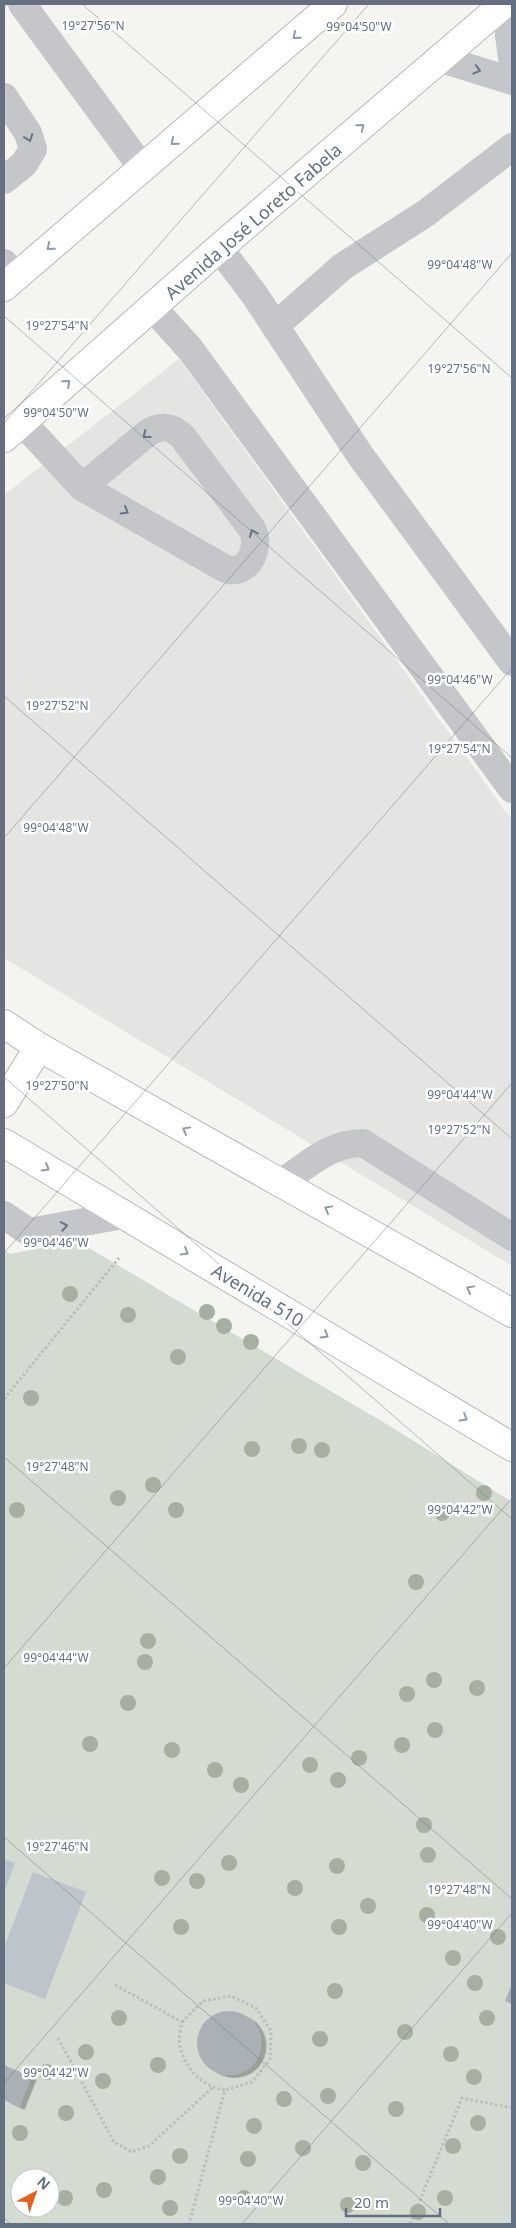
<svg xmlns="http://www.w3.org/2000/svg" width="516" height="2228" font-family="'Noto Sans',sans-serif">
<style>
.built{fill:#e4e5e3}
.green{fill:#d4dbd1;fill-rule:evenodd}
.water{fill:#bcc5cc}
.building{fill:#a9b0b6;filter:url(#shadow)}
.lines{fill:none;stroke-linecap:round;stroke-linejoin:round}
.major-casing{stroke:#b4b7bc;stroke-width:30}
.path{stroke:#bbbdbf;stroke-width:3;stroke-dasharray:2.5 2.5;stroke-linecap:butt}
.minor{stroke:#c4c6ca;stroke-width:28}
.major{stroke:#fff;stroke-width:28}
.tree{fill:#a5b0a1}
.oneway{stroke:#919ba7}
.oneway2{stroke:#677485}
.ticks{fill:none;stroke:#627081;stroke-width:1;stroke-opacity:0.45}
.labels{text-anchor:middle;dominant-baseline:central;stroke-width:5;stroke-linejoin:round;paint-order:stroke}
.street-label{font-size:18px;fill:#627081;stroke:#fff}
.ticks-label{font-size:12px;text-anchor:middle;fill:#627081;stroke:#fff;stroke-width:5;stroke-linejoin:round;paint-order:stroke}
</style>
<defs>
<filter id="shadow"><feDropShadow dx="5.5" dy="3" stdDeviation="0" flood-color="#0004"/></filter>
</defs>
<rect width="100%" height="100%" fill="#f4f4f0"/>
<!-- built -->
<polygon class="built" points="179,359 512,820 512,1266 4,958 4,495"/>
<!-- green -->
<path class="green" d="M 77,1241 L 388,1425 L 512,1502 L 512,2224 L 4,2224 L 4,1250 L 10,1254 ZM 20,2178 L 50,2178 L 50,2208 L 20,2208 Z"/>
<!-- water -->
<g class="water">
<polygon points="4,1859 15,1863 4,1892"/>
<polygon points="33,1872 86,1892 45,1999 4,1983 4,1947"/>
</g>
<!-- building -->
<g class="building">
<polygon points="512,1984 512,2004 505,2001"/>
<circle cx="229" cy="2043" r="32"/>
<polygon points="4,2065 31,2077 19,2107 4,2100"/>
</g>
<g class="lines">
<!-- major casing -->
<g class="major-casing">
<g id="major">
<polyline points="4,287 333,4"/>
<polyline points="4,438 219,248 504,4"/>
<polyline points="4,1024 39,1047 512,1313"/>
<polyline points="4,1103 39,1047"/>
<polyline points="4,1143 512,1447"/>
</g>
</g>
<!-- path -->
<g class="path">
<polyline points="4,1399 119,1258"/>
<path d="M 115,1985 L 182,2022 C 181,2029 178,2039 180,2046 C 185,2068 202,2087 225,2090 L 189,2224"/>
<polyline points="182,2022 203,2001 231,1996 256,2008 271,2031 270,2059 252,2082 225,2090"/>
<polyline points="58,2038 114,2142 132,2152 149,2146 212,2088"/>
<polyline points="410,2224 462,2098 512,2108"/>
</g>
<!-- minor -->
<g class="minor">
<polyline points="22,4 143,169"/>
<polyline points="505,4 512,58"/>
<polyline points="441,59 512,81"/>
<polyline points="4,97 28,133 33,149 24,164 4,180"/>
<polyline points="219,248 254,294 360,455 512,662"/>
<polyline points="4,263 15,278"/>
<polyline points="153,308 190,349 512,789"/>
<polyline points="275,326 342,267 426,213 512,147"/>
<path d="M 22,422 L 82,487 L 224,568 C 247,579 262,547 252,529 L 182,436 C 171,426 162,425 149,432 L 82,487"/>
<path d="M 281,1183 C 308,1165 330,1143 363,1143 L 512,1237"/>
<polyline points="4,1215 29,1232 123,1215"/>
</g>
<!-- major -->
<use href="#major" class="major"/>
</g>
<!-- trees -->
<g class="tree">
<circle cx="70" cy="1294" r="8"/>
<circle cx="207" cy="1312" r="8"/>
<circle cx="128" cy="1315" r="8"/>
<circle cx="224" cy="1326" r="8"/>
<circle cx="251" cy="1342" r="8"/>
<circle cx="178" cy="1357" r="8"/>
<circle cx="31" cy="1398" r="8"/>
<circle cx="299" cy="1446" r="8"/>
<circle cx="252" cy="1449" r="8"/>
<circle cx="322" cy="1450" r="8"/>
<circle cx="153" cy="1485" r="8"/>
<circle cx="484" cy="1493" r="8"/>
<circle cx="118" cy="1498" r="8"/>
<circle cx="17" cy="1510" r="8"/>
<circle cx="176" cy="1510" r="8"/>
<circle cx="442" cy="1513" r="8"/>
<circle cx="416" cy="1582" r="8"/>
<circle cx="148" cy="1641" r="8"/>
<circle cx="145" cy="1662" r="8"/>
<circle cx="434" cy="1680" r="8"/>
<circle cx="477" cy="1688" r="8"/>
<circle cx="407" cy="1694" r="8"/>
<circle cx="128" cy="1703" r="8"/>
<circle cx="435" cy="1730" r="8"/>
<circle cx="90" cy="1744" r="8"/>
<circle cx="402" cy="1745" r="8"/>
<circle cx="172" cy="1750" r="8"/>
<circle cx="359" cy="1758" r="8"/>
<circle cx="310" cy="1765" r="8"/>
<circle cx="215" cy="1770" r="8"/>
<circle cx="338" cy="1780" r="8"/>
<circle cx="241" cy="1785" r="8"/>
<circle cx="424" cy="1825" r="8"/>
<circle cx="428" cy="1855" r="8"/>
<circle cx="229" cy="1863" r="8"/>
<circle cx="337" cy="1866" r="8"/>
<circle cx="162" cy="1878" r="8"/>
<circle cx="197" cy="1881" r="8"/>
<circle cx="295" cy="1888" r="8"/>
<circle cx="368" cy="1906" r="8"/>
<circle cx="427" cy="1915" r="8"/>
<circle cx="181" cy="1927" r="8"/>
<circle cx="339" cy="1927" r="8"/>
<circle cx="498" cy="1937" r="8"/>
<circle cx="453" cy="1958" r="8"/>
<circle cx="475" cy="1983" r="8"/>
<circle cx="335" cy="1991" r="8"/>
<circle cx="119" cy="2018" r="8"/>
<circle cx="487" cy="2018" r="8"/>
<circle cx="405" cy="2032" r="8"/>
<circle cx="320" cy="2039" r="8"/>
<circle cx="86" cy="2052" r="8"/>
<circle cx="451" cy="2054" r="8"/>
<circle cx="158" cy="2065" r="8"/>
<circle cx="47" cy="2072" r="8"/>
<circle cx="474" cy="2077" r="8"/>
<circle cx="103" cy="2081" r="8"/>
<circle cx="328" cy="2096" r="8"/>
<circle cx="284" cy="2099" r="8"/>
<circle cx="396" cy="2109" r="8"/>
<circle cx="66" cy="2113" r="8"/>
<circle cx="478" cy="2123" r="8"/>
<circle cx="254" cy="2126" r="8"/>
<circle cx="20" cy="2133" r="8"/>
<circle cx="453" cy="2146" r="8"/>
<circle cx="303" cy="2148" r="8"/>
<circle cx="180" cy="2156" r="8"/>
<circle cx="248" cy="2159" r="8"/>
<circle cx="363" cy="2163" r="8"/>
<circle cx="158" cy="2177" r="8"/>
<circle cx="104" cy="2190" r="8"/>
<circle cx="65" cy="2198" r="8"/>
<circle cx="244" cy="2198" r="8"/>
<circle cx="445" cy="2198" r="8"/>
<circle cx="348" cy="2205" r="8"/>
<circle cx="170" cy="2208" r="8"/>
<circle cx="418" cy="2212" r="8"/>
</g>
<!-- one-way arrows -->
<defs><path id="oneway-chevron" d="M-2-3.5L2.5 0L-2 3.5" fill="none" stroke-width="1.6" stroke-linecap="round" stroke-linejoin="round" transform="scale(1.25)"/></defs>
<g class="oneway">
<use href="#oneway-chevron" transform="translate(296 36) rotate(139)"/>
<use href="#oneway-chevron" transform="translate(361 127) rotate(-40)"/>
<use href="#oneway-chevron" transform="translate(174 142) rotate(139)"/>
<use href="#oneway-chevron" transform="translate(50 247) rotate(140)"/>
<use href="#oneway-chevron" transform="translate(67 383) rotate(-41)"/>
<use href="#oneway-chevron" transform="translate(186 1130) rotate(-151)"/>
<use href="#oneway-chevron" transform="translate(46 1168) rotate(31)"/>
<use href="#oneway-chevron" transform="translate(328 1209) rotate(-151)"/>
<use href="#oneway-chevron" transform="translate(185 1252) rotate(31)"/>
<use href="#oneway-chevron" transform="translate(470 1289) rotate(-151)"/>
<use href="#oneway-chevron" transform="translate(325 1335) rotate(31)"/>
<use href="#oneway-chevron" transform="translate(464 1418) rotate(31)"/>
</g>
<g class="oneway2">
<use href="#oneway-chevron" transform="translate(477 70) rotate(17)"/>
<use href="#oneway-chevron" transform="translate(29 138) rotate(70)"/>
<use href="#oneway-chevron" transform="translate(146 435) rotate(143)"/>
<use href="#oneway-chevron" transform="translate(125 511) rotate(30)"/>
<use href="#oneway-chevron" transform="translate(253 533) rotate(-113)"/>
<use href="#oneway-chevron" transform="translate(64 1226) rotate(-11)"/>
</g>
<!-- ticks -->
<path class="ticks" d="M 82,4 L 512,378M 4,8 L 8,4M 4,316 L 512,758M 4,423 L 369,4M 4,696 L 512,1139M 4,838 L 512,253M 4,1077 L 512,1519M 4,1253 L 512,668M 4,1457 L 512,1899M 4,1668 L 512,1083M 4,1837 L 449,2224M 4,2083 L 512,1498M 4,2218 L 11,2224M 242,2224 L 512,1913"/>
<g class="labels">
<!-- street labels -->
<g class="street-label">
<text transform="translate(253 221) rotate(-41)">Avenida José Loreto Fabela</text>
<text transform="translate(258 1295) rotate(31)">Avenida 510</text>
</g>
</g>
<g class="ticks-label">
<text x="93" y="30">19°27'56"N</text>
<text x="359" y="31">99°04'50"W</text>
<text x="460" y="269">99°04'48"W</text>
<text x="57" y="330">19°27'54"N</text>
<text x="459" y="373">19°27'56"N</text>
<text x="56" y="417">99°04'50"W</text>
<text x="460" y="684">99°04'46"W</text>
<text x="57" y="710">19°27'52"N</text>
<text x="459" y="753">19°27'54"N</text>
<text x="56" y="832">99°04'48"W</text>
<text x="57" y="1090">19°27'50"N</text>
<text x="460" y="1099">99°04'44"W</text>
<text x="459" y="1134">19°27'52"N</text>
<text x="56" y="1247">99°04'46"W</text>
<text x="57" y="1471">19°27'48"N</text>
<text x="460" y="1514">99°04'42"W</text>
<text x="56" y="1662">99°04'44"W</text>
<text x="57" y="1851">19°27'46"N</text>
<text x="459" y="1894">19°27'48"N</text>
<text x="460" y="1929">99°04'40"W</text>
<text x="56" y="2077">99°04'42"W</text>
<text x="251" y="2205">99°04'40"W</text>
</g>
<!-- border -->
<rect width="516" height="2228" fill="none" stroke="#627081" stroke-width="10"/>
<!-- north arrow -->
<g transform="translate(35 2193) rotate(41)"><circle r="24" fill="#ffffff" stroke="#c0c6cd"/>
<path d="M0-4L9 19L0 12L-9 19Z" fill="#e6601e"/>
<text y="-8" font-size="14" font-weight="bold" text-anchor="middle" fill="#627081">N</text>
</g>
<!-- scale -->
<path d="M346 2208v8h94v-8" fill="none" stroke="#627081" stroke-width="2.5"/>
<text x="354" y="2208" font-size="15" fill="#627081" stroke="#ffffff" stroke-width="4" paint-order="stroke">20 m</text>
</svg>
